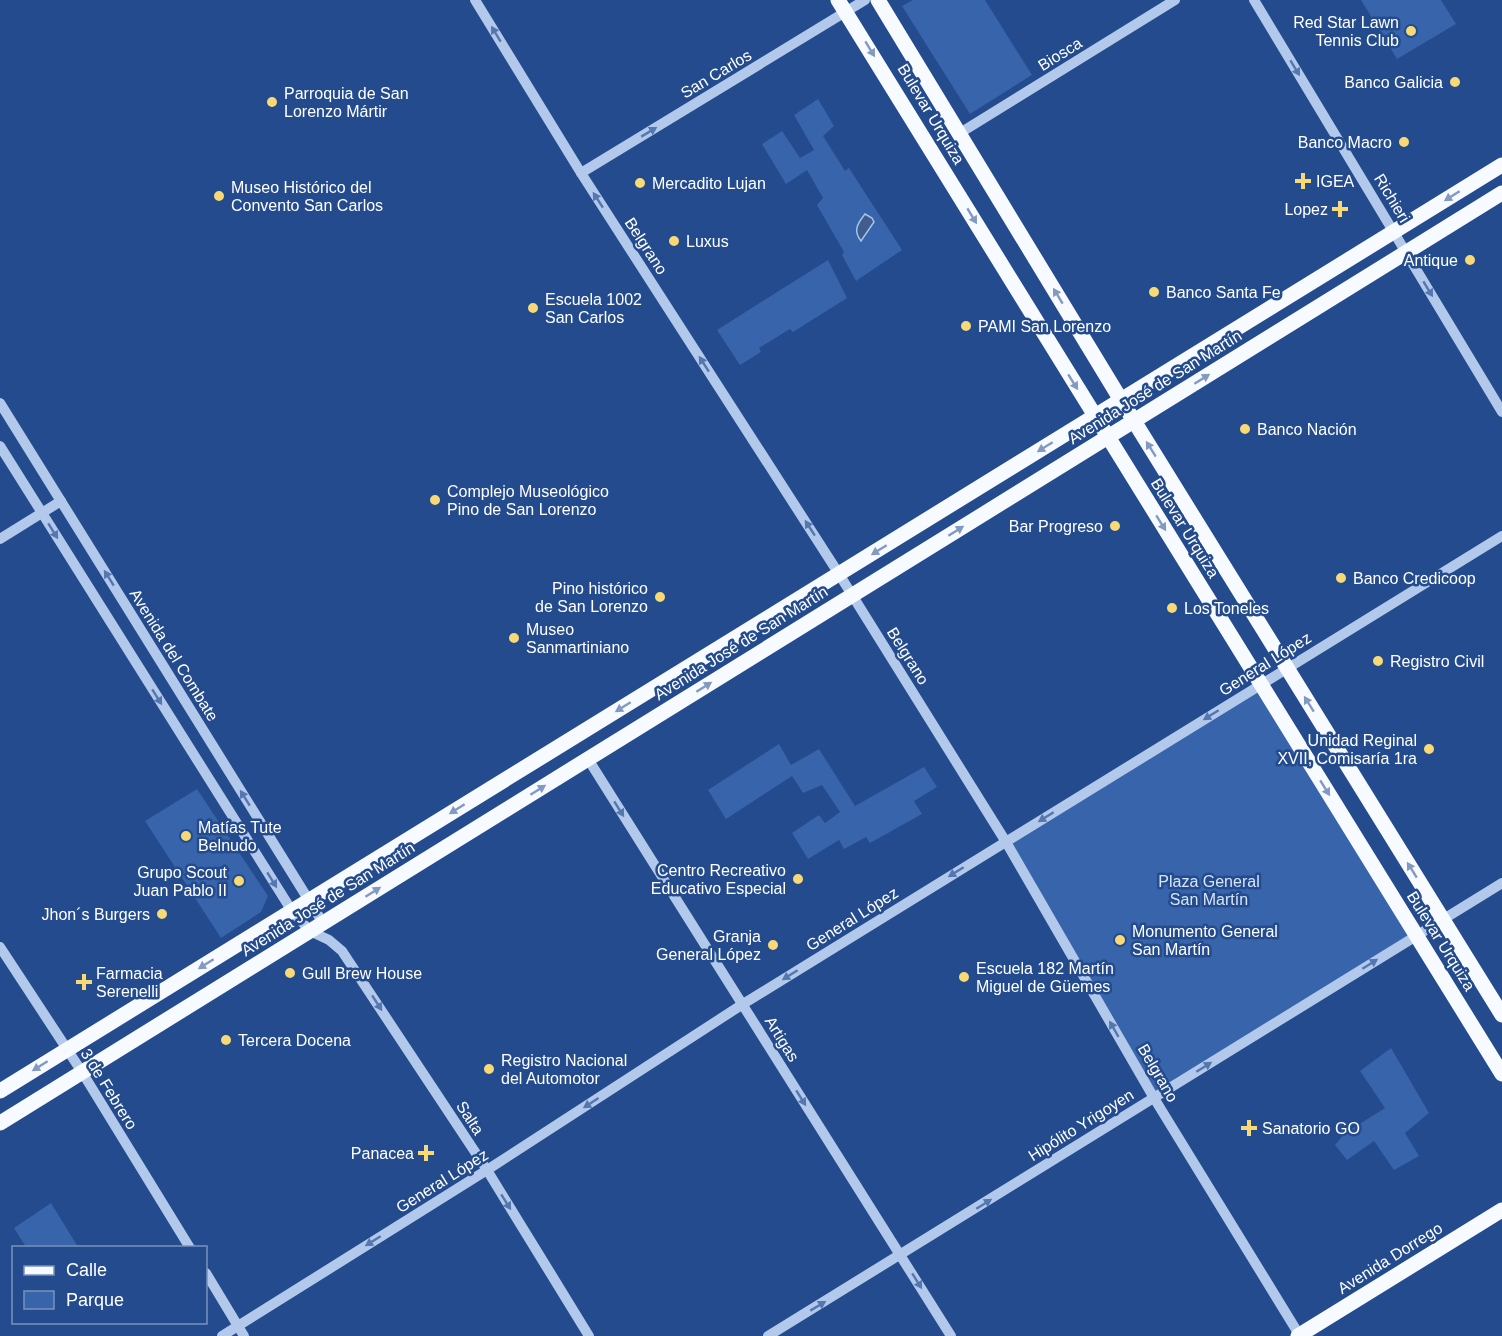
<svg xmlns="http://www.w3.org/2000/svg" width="1502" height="1336" font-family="Helvetica,sans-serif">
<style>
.green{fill:#3764ab}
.water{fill:#405d8e;stroke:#a6c3ed;stroke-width:1.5}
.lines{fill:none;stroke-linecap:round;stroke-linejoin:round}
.minor{stroke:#b2c9ec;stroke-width:10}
.major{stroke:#f7faff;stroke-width:15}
.oneway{fill:#5577af}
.oneway2{fill:#829ac1}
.poi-dot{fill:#f7d975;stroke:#234b8e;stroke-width:2}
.labels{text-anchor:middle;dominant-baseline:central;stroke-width:5;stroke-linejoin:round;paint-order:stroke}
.poi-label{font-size:16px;fill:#fff;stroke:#234b8e;text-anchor:start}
.street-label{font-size:16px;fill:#fff;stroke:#234b8e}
.park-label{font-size:16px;fill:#d7e5f9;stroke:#234b8e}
</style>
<rect width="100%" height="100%" fill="#234b8e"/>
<!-- green -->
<g class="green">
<polygon points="913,0 985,0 1032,75 970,114 902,6"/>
<polygon points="1361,0 1441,0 1456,24 1397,59"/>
<polygon points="818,99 834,126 823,136 845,171 849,168 902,250 856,281 842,255 844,252 817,205 823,198 807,170 786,184 762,144 782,131 800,158 814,150 794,115"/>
<polygon points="828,260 847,298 793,332 790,329 759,348 761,352 740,365 717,330"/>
<polygon points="1261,684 1417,936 1154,1098 1006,842"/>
<polygon points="779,744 791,765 819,749 855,806 924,767 937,787 914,801 922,814 870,843 866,837 844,849 839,840 808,859 792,833 819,815 825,823 840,812 822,785 803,793 792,776 726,819 708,790"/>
<polygon points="197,789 268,896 261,912 221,938 145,821"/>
<polygon points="1391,1048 1429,1113 1405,1133 1419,1156 1394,1170 1374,1141 1347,1160 1335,1145 1345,1133 1385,1108 1360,1071"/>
<polygon points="51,1203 78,1247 26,1247 14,1228"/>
</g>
<!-- water -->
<path class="water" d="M 865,214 L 872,218 L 874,222 L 861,241 C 853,231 857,224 865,214 Z"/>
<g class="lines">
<!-- minor -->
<g class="minor">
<polyline points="475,0 581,173 839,574 1006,842 1154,1098 1300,1336"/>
<polyline points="1254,0 1502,412"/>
<polyline points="960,133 1175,0"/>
<polyline points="581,173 865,0"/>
<polyline points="0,403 323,923"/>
<polyline points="0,446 292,911 310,931 329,940 342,951 487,1170 589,1336"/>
<polyline points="0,539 61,501"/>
<polyline points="588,759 951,1336"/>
<polyline points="0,947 82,1072 190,1248"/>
<polyline points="206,1273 244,1336"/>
<polyline points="222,1336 487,1170 743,1004 1502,536"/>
<polyline points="768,1336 1502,883"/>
</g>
<!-- major -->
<g class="major">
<polyline points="838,0 1502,1074"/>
<polyline points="878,0 1121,400 1502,1015"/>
<polyline points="0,1091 1502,165"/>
<polyline points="0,1123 1502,193"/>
<polyline points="1298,1336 1502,1210"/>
</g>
</g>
<!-- one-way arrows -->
<defs><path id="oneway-solid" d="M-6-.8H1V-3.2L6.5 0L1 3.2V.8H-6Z" transform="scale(1.5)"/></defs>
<g class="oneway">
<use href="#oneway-solid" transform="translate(496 34) rotate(-121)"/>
<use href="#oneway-solid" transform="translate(1295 68) rotate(59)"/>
<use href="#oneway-solid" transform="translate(649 132) rotate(-31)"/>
<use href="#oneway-solid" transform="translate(598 200) rotate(-123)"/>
<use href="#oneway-solid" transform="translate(1428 289) rotate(59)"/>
<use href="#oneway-solid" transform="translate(704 364) rotate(-123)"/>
<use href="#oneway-solid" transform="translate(810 528) rotate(-123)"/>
<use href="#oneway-solid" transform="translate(53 531) rotate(58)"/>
<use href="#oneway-solid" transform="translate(109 578) rotate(-122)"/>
<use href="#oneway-solid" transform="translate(157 697) rotate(58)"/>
<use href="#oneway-solid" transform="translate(1211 715) rotate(148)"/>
<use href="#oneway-solid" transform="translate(245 798) rotate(-122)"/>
<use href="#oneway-solid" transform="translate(619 809) rotate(58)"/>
<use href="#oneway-solid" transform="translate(1046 817) rotate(148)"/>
<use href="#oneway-solid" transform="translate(956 872) rotate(148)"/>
<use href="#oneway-solid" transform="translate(272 880) rotate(58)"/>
<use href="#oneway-solid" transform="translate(1370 964) rotate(-32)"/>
<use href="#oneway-solid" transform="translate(790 975) rotate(148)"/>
<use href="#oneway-solid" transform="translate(377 1003) rotate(57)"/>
<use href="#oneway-solid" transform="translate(1114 1029) rotate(-120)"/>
<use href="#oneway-solid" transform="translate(1204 1067) rotate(-32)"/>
<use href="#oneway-solid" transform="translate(801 1098) rotate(58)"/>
<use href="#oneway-solid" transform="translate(591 1103) rotate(147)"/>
<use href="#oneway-solid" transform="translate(506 1202) rotate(58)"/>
<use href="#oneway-solid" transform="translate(984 1204) rotate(-32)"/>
<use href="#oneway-solid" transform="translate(373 1241) rotate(148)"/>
<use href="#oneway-solid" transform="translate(917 1281) rotate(58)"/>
<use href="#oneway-solid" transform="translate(818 1306) rotate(-31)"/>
</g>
<g class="oneway2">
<use href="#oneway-solid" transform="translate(870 49) rotate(59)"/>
<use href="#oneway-solid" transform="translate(1452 196) rotate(148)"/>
<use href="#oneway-solid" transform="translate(972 216) rotate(59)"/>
<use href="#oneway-solid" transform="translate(1058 296) rotate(-121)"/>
<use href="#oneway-solid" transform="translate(1202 379) rotate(-32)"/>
<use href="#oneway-solid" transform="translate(1073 382) rotate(58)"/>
<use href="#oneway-solid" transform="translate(1045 447) rotate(148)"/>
<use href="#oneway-solid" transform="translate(1151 449) rotate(-122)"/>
<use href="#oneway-solid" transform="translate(1161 523) rotate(58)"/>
<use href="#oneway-solid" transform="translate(956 531) rotate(-32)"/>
<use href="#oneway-solid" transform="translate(879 550) rotate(148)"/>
<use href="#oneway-solid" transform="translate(704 687) rotate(-32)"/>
<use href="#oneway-solid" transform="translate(1309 704) rotate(-122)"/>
<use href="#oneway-solid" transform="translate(623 707) rotate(148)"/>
<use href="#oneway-solid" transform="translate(1325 788) rotate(58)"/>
<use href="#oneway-solid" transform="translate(538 790) rotate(-32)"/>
<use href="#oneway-solid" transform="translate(457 809) rotate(148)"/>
<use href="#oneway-solid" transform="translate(1412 870) rotate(-122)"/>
<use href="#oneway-solid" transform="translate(373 892) rotate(-32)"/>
<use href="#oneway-solid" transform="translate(206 964) rotate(148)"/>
<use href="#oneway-solid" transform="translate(40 1066) rotate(148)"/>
</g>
<!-- markers -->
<g class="poi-dot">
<circle cx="1411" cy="31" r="6"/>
<circle cx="1455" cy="82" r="6"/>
<circle cx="272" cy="102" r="6"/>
<circle cx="1404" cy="142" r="6"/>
<path d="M1300 172h6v6h6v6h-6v6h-6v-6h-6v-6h6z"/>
<circle cx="640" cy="183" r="6"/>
<circle cx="219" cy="196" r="6"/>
<path d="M1337 200h6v6h6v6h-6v6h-6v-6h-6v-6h6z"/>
<circle cx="674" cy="241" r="6"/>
<circle cx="1470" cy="260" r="6"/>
<circle cx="1154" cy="292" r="6"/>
<circle cx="533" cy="308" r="6"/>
<circle cx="966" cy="326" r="6"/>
<circle cx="1245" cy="429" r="6"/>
<circle cx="435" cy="500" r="6"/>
<circle cx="1115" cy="526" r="6"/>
<circle cx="1341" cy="578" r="6"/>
<circle cx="660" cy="597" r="6"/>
<circle cx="1172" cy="608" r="6"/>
<circle cx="514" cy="638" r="6"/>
<circle cx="1378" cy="661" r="6"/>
<circle cx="1429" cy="749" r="6"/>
<circle cx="186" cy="836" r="6"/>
<circle cx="798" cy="879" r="6"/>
<circle cx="239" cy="881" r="6"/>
<circle cx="162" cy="914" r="6"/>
<circle cx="1120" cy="940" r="6"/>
<circle cx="773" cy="945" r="6"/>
<circle cx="290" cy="973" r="6"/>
<circle cx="964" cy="977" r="6"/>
<path d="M81 973h6v6h6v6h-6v6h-6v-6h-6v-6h6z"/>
<circle cx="226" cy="1040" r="6"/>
<circle cx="489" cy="1069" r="6"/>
<path d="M1246 1119h6v6h6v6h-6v6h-6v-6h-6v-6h6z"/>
<path d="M423 1144h6v6h6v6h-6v6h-6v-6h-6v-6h6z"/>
</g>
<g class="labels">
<!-- poi labels -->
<g class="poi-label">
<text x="1399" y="22" text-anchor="end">Red Star Lawn<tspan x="1399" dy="18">Tennis Club</tspan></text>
<text x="1443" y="82" text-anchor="end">Banco Galicia</text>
<text x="284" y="93">Parroquia de San<tspan x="284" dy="18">Lorenzo Mártir</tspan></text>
<text x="1392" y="142" text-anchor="end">Banco Macro</text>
<text x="1316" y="181">IGEA</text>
<text x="652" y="183">Mercadito Lujan</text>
<text x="231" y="187">Museo Histórico del<tspan x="231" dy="18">Convento San Carlos</tspan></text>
<text x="1328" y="209" text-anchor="end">Lopez</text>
<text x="686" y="241">Luxus</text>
<text x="1458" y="260" text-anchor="end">Antique</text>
<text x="1166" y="292">Banco Santa Fe</text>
<text x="545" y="299">Escuela 1002<tspan x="545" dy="18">San Carlos</tspan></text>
<text x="978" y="326">PAMI San Lorenzo</text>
<text x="1257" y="429">Banco Nación</text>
<text x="447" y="491">Complejo Museológico<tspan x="447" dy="18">Pino de San Lorenzo</tspan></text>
<text x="1103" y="526" text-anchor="end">Bar Progreso</text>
<text x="1353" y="578">Banco Credicoop</text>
<text x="648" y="588" text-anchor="end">Pino histórico<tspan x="648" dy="18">de San Lorenzo</tspan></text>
<text x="1184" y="608">Los Toneles</text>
<text x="526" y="629">Museo<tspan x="526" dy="18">Sanmartiniano</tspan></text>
<text x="1390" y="661">Registro Civil</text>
<text x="1417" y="740" text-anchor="end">Unidad Reginal<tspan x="1417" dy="18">XVII, Comisaría 1ra</tspan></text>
<text x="198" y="827">Matías Tute<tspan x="198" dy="18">Belnudo</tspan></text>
<text x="786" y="870" text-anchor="end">Centro Recreativo<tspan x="786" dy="18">Educativo Especial</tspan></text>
<text x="227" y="872" text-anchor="end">Grupo Scout<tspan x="227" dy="18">Juan Pablo II</tspan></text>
<text x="150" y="914" text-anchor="end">Jhon´s Burgers</text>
<text x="1132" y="931">Monumento General<tspan x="1132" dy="18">San Martín</tspan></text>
<text x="761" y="936" text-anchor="end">Granja<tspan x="761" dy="18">General López</tspan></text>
<text x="976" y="968">Escuela 182 Martín<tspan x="976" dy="18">Miguel de Güemes</tspan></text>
<text x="96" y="973">Farmacia<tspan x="96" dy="18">Serenelli</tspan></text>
<text x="302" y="973">Gull Brew House</text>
<text x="238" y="1040">Tercera Docena</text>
<text x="501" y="1060">Registro Nacional<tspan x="501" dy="18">del Automotor</tspan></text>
<text x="1262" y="1128">Sanatorio GO</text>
<text x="414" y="1153" text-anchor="end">Panacea</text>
</g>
<!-- street labels -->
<g class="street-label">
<text transform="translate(1060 54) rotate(-32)">Biosca</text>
<text transform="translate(716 74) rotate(-31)">San Carlos</text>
<text transform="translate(931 114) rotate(59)">Bulevar Urquiza</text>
<text transform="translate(1392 198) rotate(59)">Richieri</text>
<text transform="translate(646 246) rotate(57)">Belgrano</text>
<text transform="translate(1155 387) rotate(-32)">Avenida José de San Martín</text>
<text transform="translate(1185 528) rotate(58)">Bulevar Urquiza</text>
<text transform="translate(741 643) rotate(-32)">Avenida José de San Martín</text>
<text transform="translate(174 655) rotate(58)">Avenida del Combate</text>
<text transform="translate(908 656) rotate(58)">Belgrano</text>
<text transform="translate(1265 664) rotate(-32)">General López</text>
<text transform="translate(328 899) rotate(-32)">Avenida José de San Martín</text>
<text transform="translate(852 919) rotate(-32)">General López</text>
<text transform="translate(1441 941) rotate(58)">Bulevar Urquiza</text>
<text transform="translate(782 1039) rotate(58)">Artigas</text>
<text transform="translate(1158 1073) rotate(60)">Belgrano</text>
<text transform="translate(109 1089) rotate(58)">3 de Febrero</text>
<text transform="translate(470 1118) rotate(57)">Salta</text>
<text transform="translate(1081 1125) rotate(-32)">Hipólito Yrigoyen</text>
<text transform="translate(442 1181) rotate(-32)">General López</text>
<text transform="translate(1390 1258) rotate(-32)">Avenida Dorrego</text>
</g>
<!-- park labels -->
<g class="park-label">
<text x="1209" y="881">Plaza General<tspan x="1209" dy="18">San Martín</tspan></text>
</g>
</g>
<!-- legend -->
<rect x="12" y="1246" width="195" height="78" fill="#234b8e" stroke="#7b93bb" stroke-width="1.5"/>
<rect x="24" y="1266" width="30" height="9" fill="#f7faff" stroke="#7b93bb" stroke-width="1.5"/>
<text x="66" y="1276" font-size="18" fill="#ffffff">Calle</text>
<rect x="24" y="1291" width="30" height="18" fill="#3764ab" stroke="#7b93bb" stroke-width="1.5"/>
<text x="66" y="1306" font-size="18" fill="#ffffff">Parque</text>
</svg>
